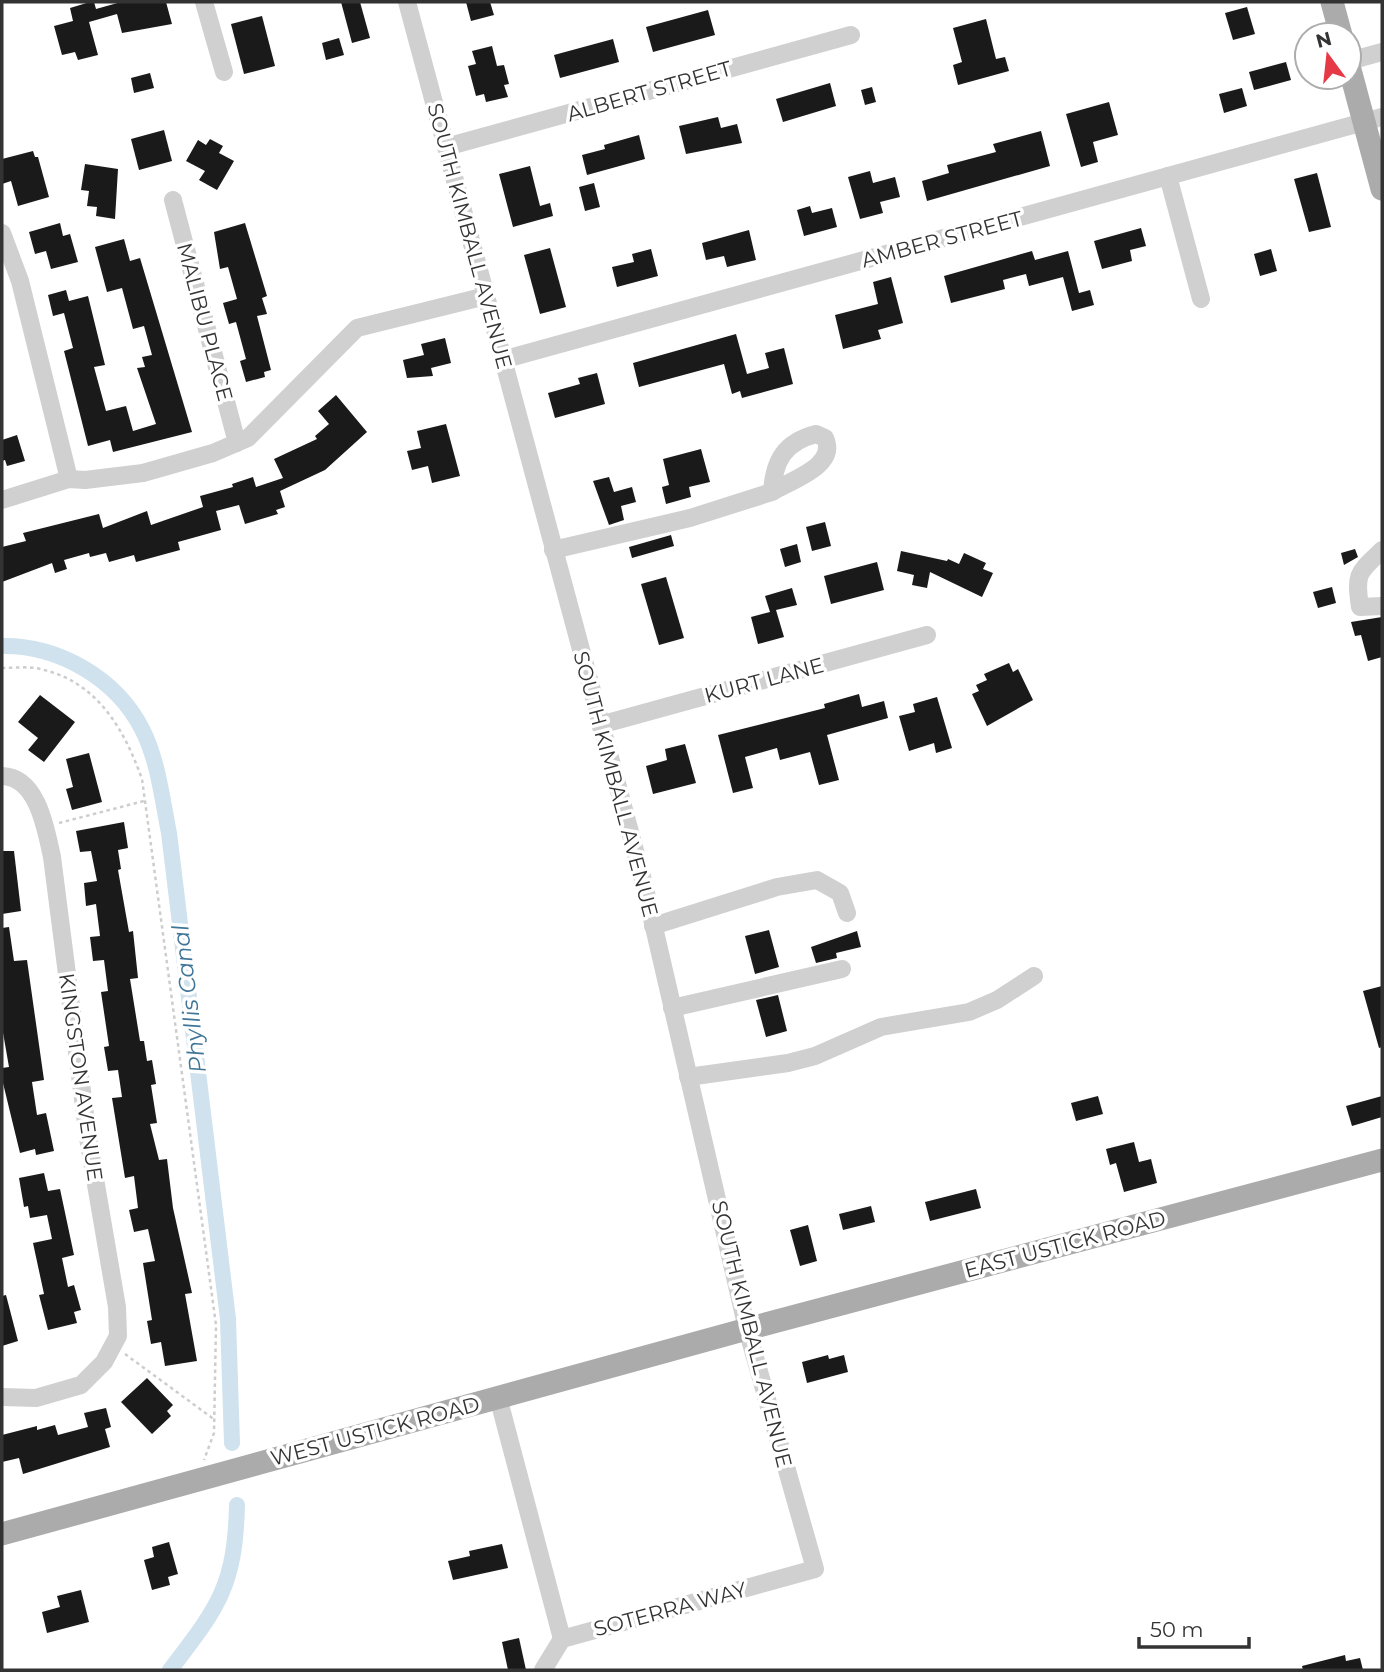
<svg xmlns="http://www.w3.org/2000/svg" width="1384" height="1672" font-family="Montserrat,sans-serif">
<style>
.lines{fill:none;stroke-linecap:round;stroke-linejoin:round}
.canal{stroke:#cfe2ee;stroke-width:16}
.building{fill:#1a1a1a}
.path{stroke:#cdcdcd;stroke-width:2.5;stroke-dasharray:3.5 3.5;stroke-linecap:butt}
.minor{stroke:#d0d0d0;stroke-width:18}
.major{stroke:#ababab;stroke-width:23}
.labels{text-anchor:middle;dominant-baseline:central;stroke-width:7;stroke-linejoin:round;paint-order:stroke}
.street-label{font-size:21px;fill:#333;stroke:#fff}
.water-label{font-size:23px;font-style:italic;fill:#3f7597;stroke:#fff}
</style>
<rect width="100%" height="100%" fill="#fff"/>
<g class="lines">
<!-- canal -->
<g class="canal">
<path d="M 2,646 C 58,645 116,678 142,729 C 158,760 162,798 169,833 L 228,1319 L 232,1443"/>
<path d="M 170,1670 C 218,1607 235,1587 237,1505"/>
</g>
</g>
<!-- building -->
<g class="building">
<polygon points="90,2 94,2 96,9 121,2 166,2 172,24 122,33 117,14 89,22 98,55 78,60 75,52 62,55 54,26 73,21 70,8"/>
<polygon points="341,2 360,2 370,38 352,43"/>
<polygon points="466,2 490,2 494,15 471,21"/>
<polygon points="1247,7 1255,34 1233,40 1225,13"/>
<polygon points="708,10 715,35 653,52 646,27"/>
<polygon points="262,16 275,66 244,74 231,24"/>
<polygon points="986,19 996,59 1005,57 1009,71 958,85 953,65 962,62 953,28"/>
<polygon points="339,38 344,55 326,60 322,43"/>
<polygon points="613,39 619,62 560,78 554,55"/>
<polygon points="492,46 497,66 504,65 509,84 504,85 508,97 486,102 484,94 476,96 468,66 476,64 472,51"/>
<polygon points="1286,62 1291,80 1254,90 1249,72"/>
<polygon points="150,73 154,88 134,93 131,78"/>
<polygon points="830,83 836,106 783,122 776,99"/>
<polygon points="872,87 876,102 865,105 861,90"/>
<polygon points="1242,88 1247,106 1224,113 1219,94"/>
<polygon points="1109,102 1118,135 1093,142 1098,162 1081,167 1066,114"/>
<polygon points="718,117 721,128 737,124 742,143 686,154 679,126"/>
<polygon points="164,130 172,161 139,170 131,139"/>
<polygon points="1041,131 1050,166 927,201 922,181 949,173 947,165 996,152 993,144"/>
<polygon points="639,135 645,159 587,175 582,155 605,149 604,145"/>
<polygon points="210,139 223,146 219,153 234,161 217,190 199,180 205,171 186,161 198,140 206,145"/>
<polygon points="33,151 35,157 38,157 49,197 18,206 11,181 2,184 2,159"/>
<polygon points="85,164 118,169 115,219 96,216 97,207 87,206 89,191 81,190"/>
<polygon points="530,166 540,206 550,203 553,216 513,227 499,174"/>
<polygon points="870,171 873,183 895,177 900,197 880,202 883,213 860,219 848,177"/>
<polygon points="1317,173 1331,227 1309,232 1294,179"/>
<polygon points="594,183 600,207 585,211 579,187"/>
<polygon points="810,206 812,213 832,208 837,227 804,236 797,210"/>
<polygon points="60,223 63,236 70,234 78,262 51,269 46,251 35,254 29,232"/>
<polygon points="245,223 267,296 262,298 267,314 257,316 271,370 264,372 265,377 246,382 240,361 246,359 236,322 229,324 223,303 237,299 228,267 220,269 214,232"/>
<polygon points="1141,228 1146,246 1130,250 1132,261 1102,269 1094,241"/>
<polygon points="749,230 756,260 727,267 724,256 706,260 702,243"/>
<polygon points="124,239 130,261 140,258 192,432 113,452 110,440 88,446 64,351 73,348 64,313 53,316 48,295 66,290 69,301 88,296 105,365 94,367 106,411 126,406 133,431 156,424 137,368 145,367 142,357 152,355 144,326 133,329 122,288 107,292 95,247"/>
<polygon points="550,248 566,307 540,314 524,255"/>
<polygon points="651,249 658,276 617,287 612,267 634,262 632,254"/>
<polygon points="1271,249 1277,271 1260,276 1254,254"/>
<polygon points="1032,251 1035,260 1068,251 1079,293 1090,290 1094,305 1072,311 1063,277 1029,286 1026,274 1003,280 1005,289 951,303 944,276"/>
<polygon points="891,277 903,323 878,330 881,339 843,349 835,315 878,304 873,282"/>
<polygon points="736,334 747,374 769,368 765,353 784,348 793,384 742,398 740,391 732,394 724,364 639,387 633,363"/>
<polygon points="445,338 451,363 431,368 433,376 407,378 403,360 424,355 421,344"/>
<polygon points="597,373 605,404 555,418 548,393 580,384 578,378"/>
<polygon points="336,395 367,432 325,470 280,491 285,507 276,510 278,514 245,524 239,505 216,511 221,530 178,542 180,550 136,562 134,555 109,562 106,553 90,557 89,553 64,560 67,569 55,573 52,563 2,582 2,547 26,541 23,533 99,514 103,528 147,511 151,525 203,507 200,496 233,487 232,484 253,477 256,487 283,478 274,459 317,439 315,436 329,424 318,411"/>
<polygon points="446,424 460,476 432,483 428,466 412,470 407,451 421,448 417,431"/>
<polygon points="17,435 25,461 7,466 5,460 2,461 2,440"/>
<polygon points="701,449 710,482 689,487 691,497 666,504 662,487 669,485 663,459"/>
<polygon points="609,477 614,492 632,487 636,502 621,506 624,520 609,525 593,481"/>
<polygon points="825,522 831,546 812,551 806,527"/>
<polygon points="671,535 674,546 632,558 629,547"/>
<polygon points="797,544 801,562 785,567 780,549"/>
<polygon points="1355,549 1358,557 1344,565 1341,553"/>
<polygon points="901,551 947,561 948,559 959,564 964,553 986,563 983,569 993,573 982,597 930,572 927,588 912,585 914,575 897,571"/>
<polygon points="877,562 884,590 831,604 824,576"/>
<polygon points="666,577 684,638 659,645 641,584"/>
<polygon points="1332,587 1336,603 1318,608 1313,592"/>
<polygon points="792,588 797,605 776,610 784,637 758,644 751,617 770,612 765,596"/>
<polygon points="1382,617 1382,657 1368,661 1361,635 1355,636 1351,622"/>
<polygon points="1009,663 1013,672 1018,669 1033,700 987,726 972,694 979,691 976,685 987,680 984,674"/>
<polygon points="859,694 862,707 884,701 888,718 827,735 839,780 819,785 810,752 780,760 777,748 745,757 753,788 733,793 718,735 825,708 824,704"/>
<polygon points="40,695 75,722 44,762 28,750 38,738 18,722"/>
<polygon points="937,697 952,748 936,753 934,743 909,751 899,716 915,712 913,704"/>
<polygon points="685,744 696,783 653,794 646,766 667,760 665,749"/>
<polygon points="89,753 102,802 72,810 66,789 73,787 66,759"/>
<polygon points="124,822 128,848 118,850 121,869 118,870 129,932 133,931 138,978 130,979 140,1041 144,1041 147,1061 152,1060 156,1084 151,1085 157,1123 150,1124 159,1160 167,1159 173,1208 192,1293 185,1294 197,1361 165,1366 161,1342 151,1344 147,1321 152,1320 143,1263 155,1261 148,1229 134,1232 129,1210 138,1208 134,1176 125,1178 112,1098 122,1097 118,1070 108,1071 104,1047 109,1046 101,992 108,991 104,960 93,961 90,937 100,936 96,904 86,906 84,883 97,881 91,851 80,852 76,831"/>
<polygon points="2,851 14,851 21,911 2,914"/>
<polygon points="9,927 14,961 27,960 44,1080 32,1082 37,1115 46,1113 54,1151 36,1155 35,1149 20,1153 2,1079 2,1068 9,1067 2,1027 2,928"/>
<polygon points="769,930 779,967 755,974 745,936"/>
<polygon points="857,931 861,947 836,953 837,958 816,963 811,947"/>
<polygon points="1382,986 1382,1047 1379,1048 1363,991"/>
<polygon points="778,995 787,1031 766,1037 756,1000"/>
<polygon points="1098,1096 1103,1114 1076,1121 1071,1103"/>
<polygon points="1382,1096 1382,1117 1352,1126 1346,1106"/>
<polygon points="1134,1142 1139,1162 1151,1159 1157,1183 1124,1192 1116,1163 1110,1165 1106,1149"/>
<polygon points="44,1173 48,1191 60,1189 74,1255 62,1258 68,1287 74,1285 81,1310 74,1312 77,1323 48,1330 39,1295 44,1294 33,1243 52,1239 47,1215 30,1218 28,1206 24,1207 19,1178"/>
<polygon points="976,1189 981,1208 930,1221 925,1202"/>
<polygon points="871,1206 875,1222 843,1230 839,1214"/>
<polygon points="808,1225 817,1261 800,1266 790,1230"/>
<polygon points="6,1295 18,1341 2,1346 2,1296"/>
<polygon points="828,1355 829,1359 844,1355 848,1372 807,1383 802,1362"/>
<polygon points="147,1378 173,1405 167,1411 171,1416 152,1434 121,1402"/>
<polygon points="106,1408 111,1427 105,1429 110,1447 23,1474 19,1458 2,1462 2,1435 37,1426 37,1430 55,1425 58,1435 88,1427 84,1413"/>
<polygon points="169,1542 178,1574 168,1577 170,1585 152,1590 144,1560 154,1557 152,1547"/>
<polygon points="502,1544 508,1568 453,1580 448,1561 470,1556 469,1551"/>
<polygon points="81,1590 89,1622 47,1633 42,1612 60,1607 57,1596"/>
<polygon points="519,1638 526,1670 508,1670 502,1642"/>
<polygon points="1345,1655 1346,1661 1360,1658 1363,1670 1303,1670 1302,1666"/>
</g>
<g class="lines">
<!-- path -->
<g class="path">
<path d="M 2,668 C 14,668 28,666 40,669 C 97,681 124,729 142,779 L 216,1325 L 214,1433 L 204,1460"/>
<polyline points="59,823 144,801"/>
<polyline points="125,1354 215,1420"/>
</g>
<!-- minor -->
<g class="minor">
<polyline points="204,2 224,72"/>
<polyline points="407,2 644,884 747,1329 815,1569 562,1639 543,1670"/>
<polyline points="1349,61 1382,52"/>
<polyline points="446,147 851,35"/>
<polyline points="1168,176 1201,299"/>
<polyline points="173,200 237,443"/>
<polyline points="2,233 20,281 69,479"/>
<polyline points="502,360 1382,117"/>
<path d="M 816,434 L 825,438 C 838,466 791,480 772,492 C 774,460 785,442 816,434 Z"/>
<polyline points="2,500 69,479 85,480 143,473 213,453 248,438 357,328 486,296"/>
<polyline points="553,550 690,518 772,492"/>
<path d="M 1382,550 C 1358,573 1355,573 1360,607 L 1382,606"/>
<polyline points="600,725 927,635"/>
<path d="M 2,776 C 38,777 46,830 52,857 L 88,1138 L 117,1307 L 118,1336 L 104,1362 L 81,1385 L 36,1398 L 2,1397"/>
<polyline points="653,926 777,887 817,880 840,893 847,913"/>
<polyline points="672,1008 842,969"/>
<polyline points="688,1077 788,1063 815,1056 881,1027 969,1012 997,1000 1034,976"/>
<polyline points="498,1397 562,1639"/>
</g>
<!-- major -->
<g class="major">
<polyline points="1332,2 1341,35"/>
<polyline points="1349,66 1382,189"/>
<polyline points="2,1534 747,1329 1382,1160"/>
</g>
</g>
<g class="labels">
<!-- street labels -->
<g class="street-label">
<text transform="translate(649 91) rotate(-16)">ALBERT STREET</text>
<text transform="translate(470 236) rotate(75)">SOUTH KIMBALL AVENUE</text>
<text transform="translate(942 239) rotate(-15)">AMBER STREET</text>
<text transform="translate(205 322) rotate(75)">MALIBU PLACE</text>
<text transform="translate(764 680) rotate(-15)">KURT LANE</text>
<text transform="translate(616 784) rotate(75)">SOUTH KIMBALL AVENUE</text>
<text transform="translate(81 1077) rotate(82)">KINGSTON AVENUE</text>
<text transform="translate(1065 1244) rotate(-15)">EAST USTICK ROAD</text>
<text transform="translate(752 1334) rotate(76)">SOUTH KIMBALL AVENUE</text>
<text transform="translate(375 1431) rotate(-15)">WEST USTICK ROAD</text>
<text transform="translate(670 1609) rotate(-15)">SOTERRA WAY</text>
</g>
<!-- water labels -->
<g class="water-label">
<text transform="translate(189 999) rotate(-97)">Phyllis Canal</text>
</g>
</g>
<!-- border -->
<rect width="1384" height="1672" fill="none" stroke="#333333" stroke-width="7"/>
<!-- north arrow -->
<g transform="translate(1328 56) rotate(345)"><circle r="33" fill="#ffffff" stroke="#adadad" stroke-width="2"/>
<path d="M0-5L12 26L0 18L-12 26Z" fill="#e63946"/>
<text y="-10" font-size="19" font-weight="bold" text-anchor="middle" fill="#333333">N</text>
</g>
<!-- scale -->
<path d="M1139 1637v10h110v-10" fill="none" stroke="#333333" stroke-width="3.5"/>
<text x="1150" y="1637" font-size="21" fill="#333333" stroke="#ffffff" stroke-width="5" paint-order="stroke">50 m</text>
</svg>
